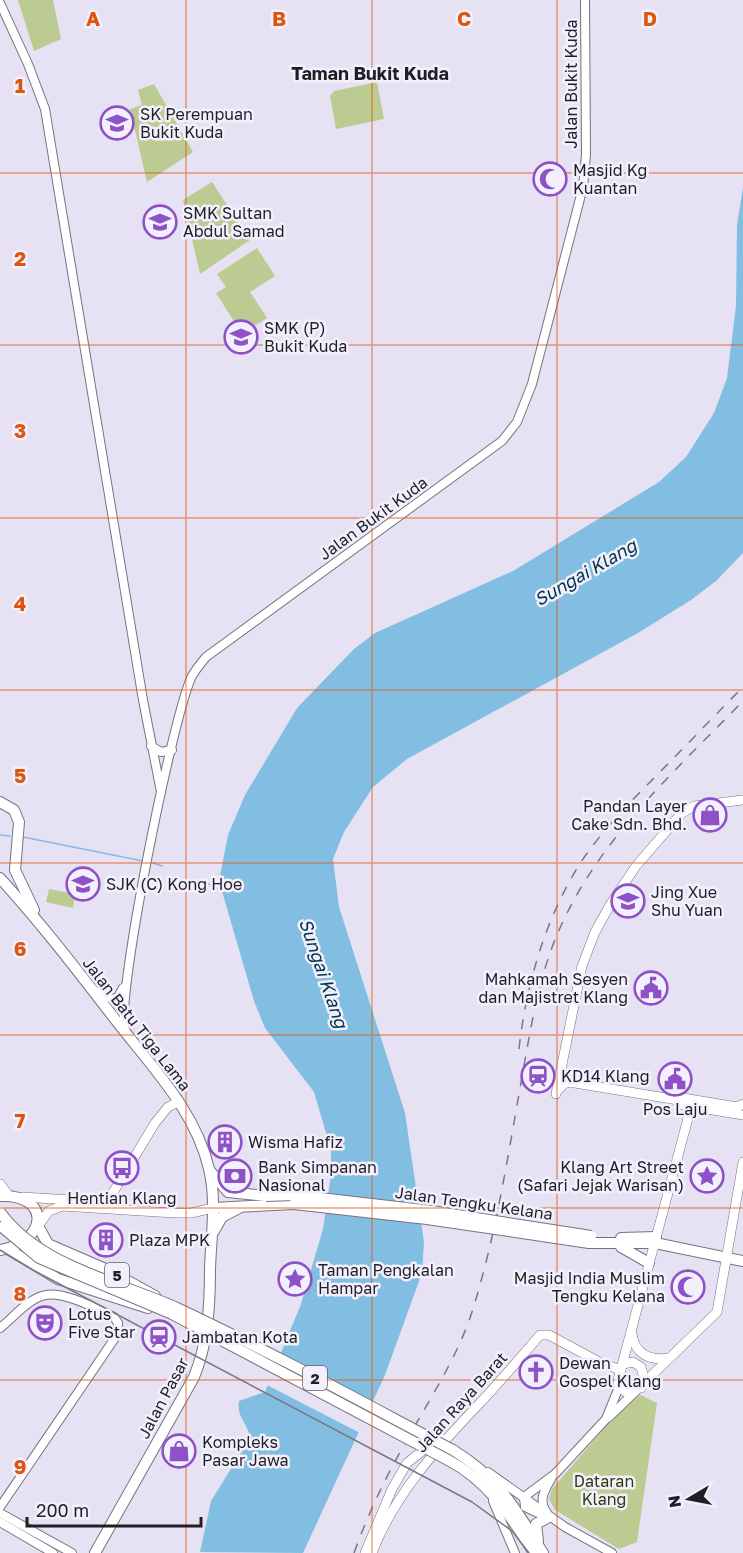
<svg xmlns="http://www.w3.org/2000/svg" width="743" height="1553" font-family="'Golos Text',sans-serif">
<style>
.green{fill:#bbcb92}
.water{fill:#82bee2}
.pier{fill:#e6e2f3}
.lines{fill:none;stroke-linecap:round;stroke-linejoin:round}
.stream{stroke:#82bee2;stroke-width:1.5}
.tertiary-casing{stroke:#767281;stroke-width:10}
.secondary-casing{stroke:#767281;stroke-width:10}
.trunk-casing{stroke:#767281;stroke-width:12}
.tertiary{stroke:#fff;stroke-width:8}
.secondary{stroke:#fff;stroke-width:9}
.trunk{stroke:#fff;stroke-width:10}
.tram{stroke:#7a7782;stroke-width:1.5}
.rail{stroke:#7a7782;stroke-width:1.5;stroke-dasharray:10 10;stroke-linecap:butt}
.trunk-bridge-casing{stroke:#767281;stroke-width:12;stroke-linecap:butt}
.trunk-bridge{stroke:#fff;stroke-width:10}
.grid{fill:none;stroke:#de560d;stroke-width:1.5;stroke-opacity:0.55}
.labels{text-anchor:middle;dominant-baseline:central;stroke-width:5;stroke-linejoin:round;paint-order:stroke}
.shield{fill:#f3f0fd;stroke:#5f5e66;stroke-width:1.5}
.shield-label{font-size:15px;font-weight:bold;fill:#201f25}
.street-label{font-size:16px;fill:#201f25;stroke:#f3f0fd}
.poi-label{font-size:16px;fill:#201f25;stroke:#f3f0fd;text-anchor:start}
.park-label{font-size:16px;fill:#313a0e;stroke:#f3f0fd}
.neighbourhood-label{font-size:18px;font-weight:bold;fill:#201f25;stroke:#f3f0fd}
.water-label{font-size:18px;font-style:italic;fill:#00344c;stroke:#f3f0fd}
.grid-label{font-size:20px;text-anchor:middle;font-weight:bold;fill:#de560d;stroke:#f3f0fd;stroke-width:5;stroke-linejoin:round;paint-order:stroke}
</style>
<rect width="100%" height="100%" fill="#e6e2f3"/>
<!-- green -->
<g class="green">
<polygon points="18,0 53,0 61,39 34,51"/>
<polygon points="377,82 384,119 336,129 330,96 334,91"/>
<polygon points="154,84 193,152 147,182 130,109 142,105 138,90"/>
<polygon points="212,182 250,240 200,274 183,200"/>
<polygon points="257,248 275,276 250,292 267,318 242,334 216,293 226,287 217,274"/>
<polygon points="49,889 75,894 73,908 46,902"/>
<polygon points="640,1395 657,1403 637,1542 619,1549 555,1510 549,1499 552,1489 620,1410"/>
</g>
<!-- water -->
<path class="water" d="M 743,187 L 743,553 L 716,581 L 691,600 L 638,633 L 407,759 L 373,787 L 344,832 L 333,859 L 339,907 L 405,1113 L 424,1242 L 422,1273 L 385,1375 L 303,1553 L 200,1552 L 211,1501 L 250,1438 C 248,1423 236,1417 239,1401 L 265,1392 L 301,1304 L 323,1229 L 331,1175 L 331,1150 L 314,1092 L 265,1028 L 254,1001 L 219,881 L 228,835 L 245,795 L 297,708 L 354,649 L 375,633 L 513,571 L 659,482 L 686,457 L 714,413 L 727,378 L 736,306 L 737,225 Z"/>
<!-- pier -->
<polygon class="pier" points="276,1353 374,1404 360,1433 265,1384"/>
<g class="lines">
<!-- stream -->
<g class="stream">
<polyline points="0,835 10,836"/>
<polyline points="23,837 143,861"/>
<polyline points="153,863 162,866"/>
<polyline points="200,880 221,890"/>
</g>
<!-- tertiary casing -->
<g class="tertiary-casing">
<g id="tertiary">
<polyline points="0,3 28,64 45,109 143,700 161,792"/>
<polyline points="151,746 161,752 172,750"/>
<polyline points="96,991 112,999 118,997 123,988"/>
<path d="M 125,1030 C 115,999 174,711 192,676 C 196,669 201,663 206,657 L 502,441 L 517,422 L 532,384 L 583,187 L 586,155 L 585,0"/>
<path d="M 0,1328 C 13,1318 26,1301 42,1296 C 61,1289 97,1309 114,1317 L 118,1323 L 117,1335 L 0,1507"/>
<polyline points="609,1417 636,1391"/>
<polyline points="488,1472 565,1527 612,1553"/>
<polyline points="524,1497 555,1474 606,1419 619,1387"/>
<polyline points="524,1497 525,1507 542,1515"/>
<polyline points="493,1501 515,1553"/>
<polyline points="0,1513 72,1553"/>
<path d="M 547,1513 C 538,1501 544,1491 551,1479"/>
<polyline points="0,1522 53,1553"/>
</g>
</g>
<!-- secondary casing -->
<g class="secondary-casing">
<g id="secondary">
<polyline points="558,1090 565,1083 575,1083 678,1100 683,1105 743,1115"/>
<polyline points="556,1094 582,966 595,932 610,905 636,866 682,813 694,806 743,800"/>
<polyline points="678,1100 683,1098 737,1107 743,1104"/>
<polyline points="0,1184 9,1196"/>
<polyline points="23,1197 100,1202 109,1199 155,1123 168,1107 178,1102"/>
<polyline points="38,1226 49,1211 62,1206 174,1213 191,1213 213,1208"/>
<path d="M 632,1334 C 635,1354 649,1361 669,1358"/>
<polyline points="623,1364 633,1362 641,1367 645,1382 641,1388 626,1392 619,1387 618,1380 691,1107"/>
<polyline points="645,1382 717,1312 743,1162"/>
<polyline points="365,1553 392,1489 407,1463 440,1437"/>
<path d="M 372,1553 C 394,1495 437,1448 479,1404 C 500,1382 520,1358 540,1335 L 549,1335 L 601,1363 L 621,1370"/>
</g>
</g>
<!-- trunk casing -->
<g class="trunk-casing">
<g id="trunk">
<polyline points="0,802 14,810 19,822 15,870 34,910"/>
<path d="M 0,878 C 42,924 80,974 118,1023 C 153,1068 196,1112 209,1169 C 217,1202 211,1236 210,1269 C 210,1306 208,1343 194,1377 L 95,1553"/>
<polyline points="210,1171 228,1192 266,1196"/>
<path d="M 0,1196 C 52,1194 48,1242 0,1250"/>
<polyline points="213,1208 294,1204"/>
<polyline points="38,1226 48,1244 108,1270 155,1296"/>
<polyline points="214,1231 222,1217 239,1208"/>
<polyline points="621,1238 656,1237"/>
<polyline points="589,1243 655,1243 743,1261"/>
<polyline points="621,1247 649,1263"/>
<polyline points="8,1249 58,1279 148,1308"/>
<path d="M 453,1450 C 500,1479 515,1508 543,1553"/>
<path d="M 448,1460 C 487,1480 511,1516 534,1553"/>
<polyline points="538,1541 536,1524 547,1518"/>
</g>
</g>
<!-- tertiary -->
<use href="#tertiary" class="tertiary"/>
<!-- secondary -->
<use href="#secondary" class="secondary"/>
<!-- trunk -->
<use href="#trunk" class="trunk"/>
<!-- tram -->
<polyline class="tram" points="0,1250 33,1270 472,1502 512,1531 529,1553"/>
<!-- rail -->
<g class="rail">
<path d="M 519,1049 C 526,985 545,920 579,865 C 600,833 627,805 654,778 C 684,748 713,717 743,687"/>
<path d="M 354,1553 C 368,1514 386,1476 407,1440 C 430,1398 457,1358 472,1312 C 496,1236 508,1155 522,1077 C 531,1027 539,974 560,928 C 600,838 675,771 743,701"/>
</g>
<!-- trunk-bridge casing -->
<g class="trunk-bridge-casing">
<g id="trunk-bridge">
<polyline points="266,1196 294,1195 432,1211 591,1236"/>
<polyline points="294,1204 427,1219 589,1243"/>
<path d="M 0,1212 C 38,1266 120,1282 177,1308 C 271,1352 362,1402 453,1450"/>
<polyline points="2,1227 39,1258 172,1314 448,1460"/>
</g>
</g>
<!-- trunk-bridge -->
<use href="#trunk-bridge" class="trunk-bridge"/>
</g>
<!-- grid -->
<path class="grid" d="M 186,0 L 186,1553M 372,0 L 372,1553M 557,0 L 557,1553M 0,173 L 743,173M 0,345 L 743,345M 0,518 L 743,518M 0,690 L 743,690M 0,863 L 743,863M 0,1035 L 743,1035M 0,1208 L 743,1208M 0,1380 L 743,1380"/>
<!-- icons -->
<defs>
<g id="school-ring" transform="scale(1.725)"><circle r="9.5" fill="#f3f0fd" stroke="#8e51c7" stroke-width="1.5"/><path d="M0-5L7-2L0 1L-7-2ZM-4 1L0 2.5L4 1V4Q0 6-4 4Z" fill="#8e51c7"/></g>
<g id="mosque-ring" transform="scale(1.725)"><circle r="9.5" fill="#f3f0fd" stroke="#8e51c7" stroke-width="1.5"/><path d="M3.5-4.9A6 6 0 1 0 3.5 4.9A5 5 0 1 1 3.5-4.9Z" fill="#8e51c7"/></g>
<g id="shop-ring" transform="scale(1.725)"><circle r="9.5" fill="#f3f0fd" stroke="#8e51c7" stroke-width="1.5"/><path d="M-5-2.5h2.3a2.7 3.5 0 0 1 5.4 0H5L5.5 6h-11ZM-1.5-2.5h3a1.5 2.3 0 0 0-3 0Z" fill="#8e51c7"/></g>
<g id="university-ring" transform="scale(1.725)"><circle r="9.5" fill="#f3f0fd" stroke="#8e51c7" stroke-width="1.5"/><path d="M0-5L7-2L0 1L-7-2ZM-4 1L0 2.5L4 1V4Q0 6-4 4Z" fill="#8e51c7"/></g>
<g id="civic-ring" transform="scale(1.725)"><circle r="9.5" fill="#f3f0fd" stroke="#8e51c7" stroke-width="1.5"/><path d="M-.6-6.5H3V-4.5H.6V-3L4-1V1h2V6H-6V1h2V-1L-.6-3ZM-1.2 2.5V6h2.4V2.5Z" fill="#8e51c7"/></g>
<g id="station-ring" transform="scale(1.725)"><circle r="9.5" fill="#f3f0fd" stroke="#8e51c7" stroke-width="1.5"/><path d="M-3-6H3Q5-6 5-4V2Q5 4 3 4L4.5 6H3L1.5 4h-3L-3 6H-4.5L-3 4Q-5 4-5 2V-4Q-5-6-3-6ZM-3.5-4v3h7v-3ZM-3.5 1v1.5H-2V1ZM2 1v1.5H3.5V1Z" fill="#8e51c7"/></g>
<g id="building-ring" transform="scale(1.725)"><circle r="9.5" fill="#f3f0fd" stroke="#8e51c7" stroke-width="1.5"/><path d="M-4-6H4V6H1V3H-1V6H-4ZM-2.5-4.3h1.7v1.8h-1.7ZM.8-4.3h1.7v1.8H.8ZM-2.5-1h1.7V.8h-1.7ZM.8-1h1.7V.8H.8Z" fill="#8e51c7"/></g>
<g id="bus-ring" transform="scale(1.725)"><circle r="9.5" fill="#f3f0fd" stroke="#8e51c7" stroke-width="1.5"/><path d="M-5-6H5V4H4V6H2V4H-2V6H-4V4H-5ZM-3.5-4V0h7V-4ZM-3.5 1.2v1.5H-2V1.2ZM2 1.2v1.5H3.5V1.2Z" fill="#8e51c7"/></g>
<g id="bank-ring" transform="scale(1.725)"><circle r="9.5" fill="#f3f0fd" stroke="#8e51c7" stroke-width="1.5"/><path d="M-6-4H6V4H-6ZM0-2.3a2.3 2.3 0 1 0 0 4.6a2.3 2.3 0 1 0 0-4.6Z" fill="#8e51c7"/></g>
<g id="sight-ring" transform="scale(1.725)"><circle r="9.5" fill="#f3f0fd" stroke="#8e51c7" stroke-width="1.5"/><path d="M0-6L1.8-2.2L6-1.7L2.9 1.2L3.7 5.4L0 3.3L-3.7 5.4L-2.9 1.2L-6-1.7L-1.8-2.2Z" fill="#8e51c7"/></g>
<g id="theatre-ring" transform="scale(1.725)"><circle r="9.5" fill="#f3f0fd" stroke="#8e51c7" stroke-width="1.5"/><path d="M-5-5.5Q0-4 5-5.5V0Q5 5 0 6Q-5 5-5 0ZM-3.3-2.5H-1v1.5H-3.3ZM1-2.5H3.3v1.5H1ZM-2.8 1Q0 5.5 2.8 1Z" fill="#8e51c7"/></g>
<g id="church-ring" transform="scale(1.725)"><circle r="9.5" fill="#f3f0fd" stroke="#8e51c7" stroke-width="1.5"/><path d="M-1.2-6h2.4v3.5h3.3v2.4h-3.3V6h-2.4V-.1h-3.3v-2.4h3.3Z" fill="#8e51c7"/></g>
</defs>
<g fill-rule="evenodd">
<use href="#school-ring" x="117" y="123"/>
<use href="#mosque-ring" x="550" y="179"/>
<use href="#school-ring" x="160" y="222"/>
<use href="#school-ring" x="241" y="337"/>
<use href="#shop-ring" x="710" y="815"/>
<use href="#school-ring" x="83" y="884"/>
<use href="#university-ring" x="628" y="901"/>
<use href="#civic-ring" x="651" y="988"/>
<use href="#station-ring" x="538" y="1076"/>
<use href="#civic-ring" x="675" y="1079"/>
<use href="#building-ring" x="225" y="1142"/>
<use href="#bus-ring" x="122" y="1168"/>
<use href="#bank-ring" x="235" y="1176"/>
<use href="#sight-ring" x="707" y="1176"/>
<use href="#building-ring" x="106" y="1240"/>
<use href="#sight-ring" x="295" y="1279"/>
<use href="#mosque-ring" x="688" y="1287"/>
<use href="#theatre-ring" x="45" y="1323"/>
<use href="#station-ring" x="159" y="1337"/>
<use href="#church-ring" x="536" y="1372"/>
<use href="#shop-ring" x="179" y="1451"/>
</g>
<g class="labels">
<!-- shield labels -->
<g class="shield">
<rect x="105" y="1263" width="24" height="24" rx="4.5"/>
<rect x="303" y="1366" width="24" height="24" rx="4.5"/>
</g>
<g class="shield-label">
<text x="117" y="1275">5</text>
<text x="315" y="1378">2</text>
</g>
<!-- street labels -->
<g class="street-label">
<text transform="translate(571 84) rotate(-90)">Jalan Bukit Kuda</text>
<text transform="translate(373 518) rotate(-36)">Jalan Bukit Kuda</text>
<text transform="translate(137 1024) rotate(52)">Jalan Batu Tiga Lama</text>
<text transform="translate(474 1203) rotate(8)">Jalan Tengku Kelana</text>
<text transform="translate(163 1398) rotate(-62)">Jalan Pasar</text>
<text transform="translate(461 1402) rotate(-48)">Jalan Raya Barat</text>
</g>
<!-- poi labels -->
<g class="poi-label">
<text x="140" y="114">SK Perempuan<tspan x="140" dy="18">Bukit Kuda</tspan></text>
<text x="573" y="170">Masjid Kg<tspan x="573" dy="18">Kuantan</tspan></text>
<text x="183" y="213">SMK Sultan<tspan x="183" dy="18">Abdul Samad</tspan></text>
<text x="264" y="328">SMK (P)<tspan x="264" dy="18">Bukit Kuda</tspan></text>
<text x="687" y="806" text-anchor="end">Pandan Layer<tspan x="687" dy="18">Cake Sdn. Bhd.</tspan></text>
<text x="106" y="884">SJK (C) Kong Hoe</text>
<text x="651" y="892">Jing Xue<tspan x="651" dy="18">Shu Yuan</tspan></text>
<text x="628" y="979" text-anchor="end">Mahkamah Sesyen<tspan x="628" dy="18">dan Majistret Klang</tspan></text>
<text x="561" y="1076">KD14 Klang</text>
<text x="675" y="1109" text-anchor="middle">Pos Laju</text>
<text x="248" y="1142">Wisma Hafiz</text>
<text x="258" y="1167">Bank Simpanan<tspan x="258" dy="18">Nasional</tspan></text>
<text x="684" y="1167" text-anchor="end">Klang Art Street<tspan x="684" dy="18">(Safari Jejak Warisan)</tspan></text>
<text x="122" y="1198" text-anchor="middle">Hentian Klang</text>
<text x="129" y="1240">Plaza MPK</text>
<text x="318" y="1270">Taman Pengkalan<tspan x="318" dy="18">Hampar</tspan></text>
<text x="665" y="1278" text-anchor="end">Masjid India Muslim<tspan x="665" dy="18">Tengku Kelana</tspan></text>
<text x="68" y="1314">Lotus<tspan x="68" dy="18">Five Star</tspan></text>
<text x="182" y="1337">Jambatan Kota</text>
<text x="559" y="1363">Dewan<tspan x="559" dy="18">Gospel Klang</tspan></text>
<text x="202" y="1442">Kompleks<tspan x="202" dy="18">Pasar Jawa</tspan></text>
</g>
<!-- park labels -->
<g class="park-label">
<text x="604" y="1481">Dataran<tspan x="604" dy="18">Klang</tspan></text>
</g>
<!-- neighbourhood labels -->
<g class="neighbourhood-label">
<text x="370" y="73">Taman Bukit Kuda</text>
</g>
<!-- water labels -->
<g class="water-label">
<text transform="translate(585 572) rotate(-30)">Sungai Klang</text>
<text transform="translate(324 973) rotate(71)">Sungai Klang</text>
</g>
</g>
<g class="grid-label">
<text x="93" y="26">A</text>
<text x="279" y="26">B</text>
<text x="464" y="26">C</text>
<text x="650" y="26">D</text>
<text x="20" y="93">1</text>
<text x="20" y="266">2</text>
<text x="20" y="438">3</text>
<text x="20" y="611">4</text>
<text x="20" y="783">5</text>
<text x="20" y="956">6</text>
<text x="20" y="1128">7</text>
<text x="20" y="1301">8</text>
<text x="20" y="1474">9</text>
</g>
<!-- north arrow -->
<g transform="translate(689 1499) rotate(260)" stroke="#f3f0fd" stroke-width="4.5" paint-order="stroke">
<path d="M0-4.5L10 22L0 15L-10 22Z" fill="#201f25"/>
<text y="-9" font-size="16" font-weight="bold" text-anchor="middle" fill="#201f25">N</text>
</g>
<!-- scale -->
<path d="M27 1517v9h174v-9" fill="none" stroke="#201f25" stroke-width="3"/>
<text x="36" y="1517" font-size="18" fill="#201f25" stroke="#f3f0fd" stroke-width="4.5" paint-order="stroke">200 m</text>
</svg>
